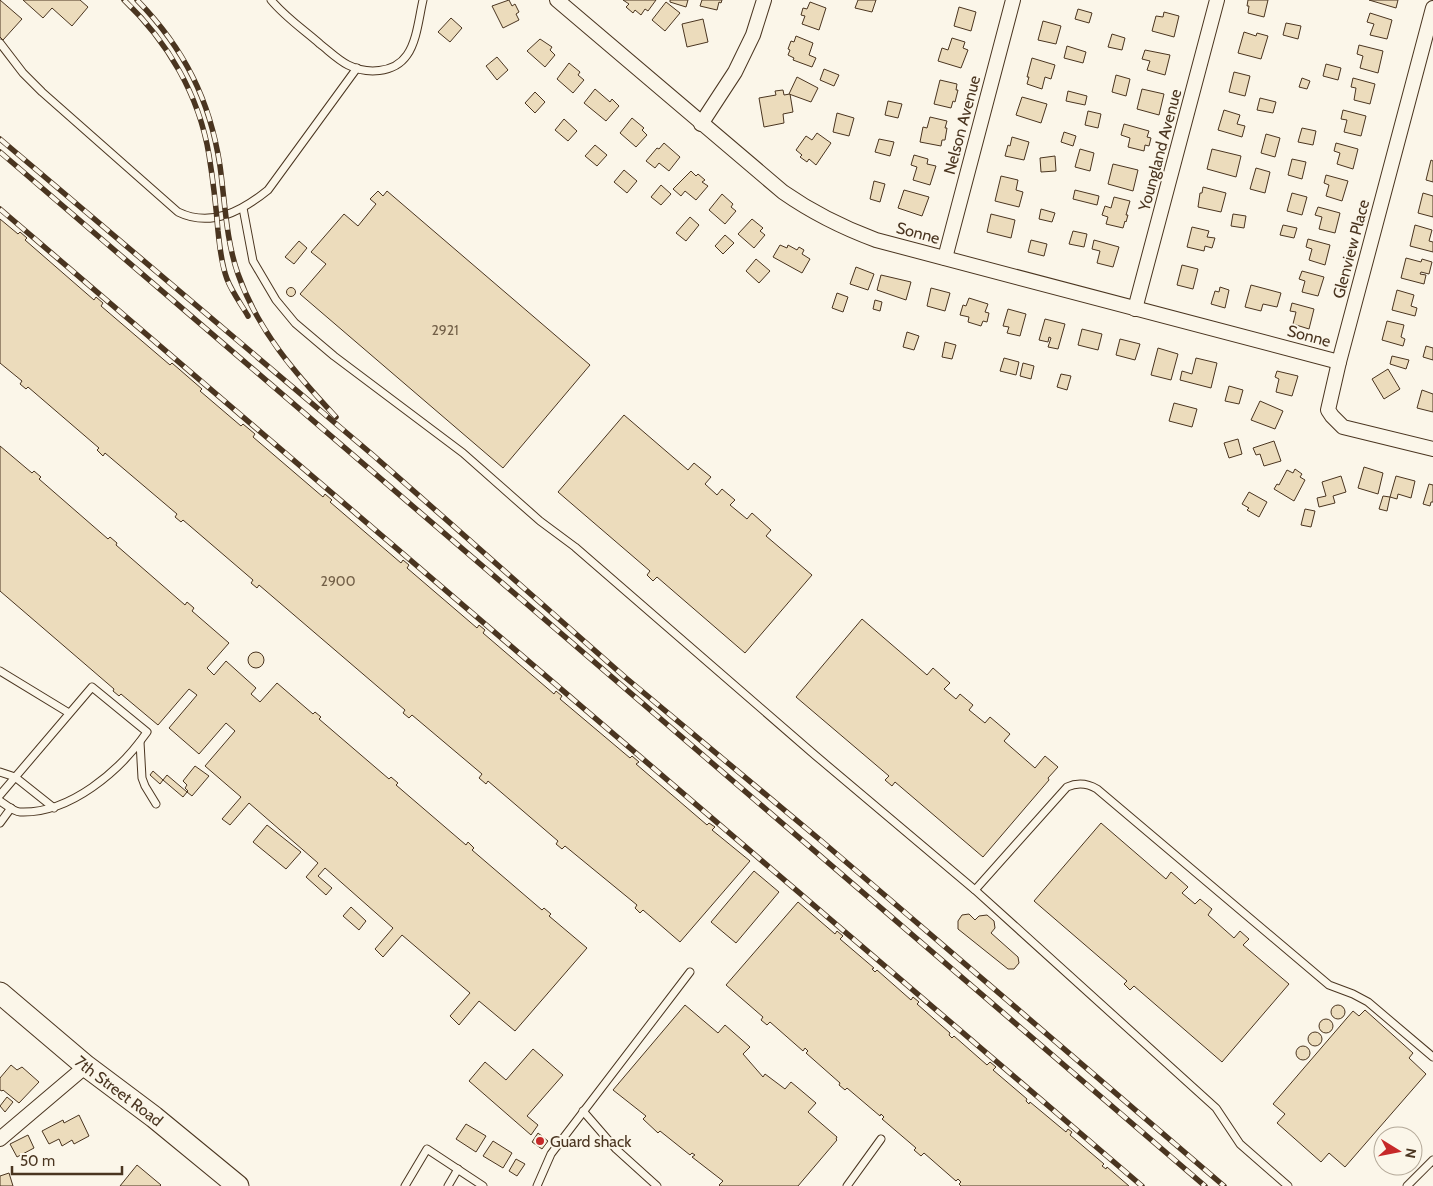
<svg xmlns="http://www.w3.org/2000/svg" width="1433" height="1186" font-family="Cabin,sans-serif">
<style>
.building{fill:#ecdcbc;stroke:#4a3520}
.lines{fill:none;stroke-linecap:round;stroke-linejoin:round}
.service-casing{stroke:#4a3520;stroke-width:9}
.minor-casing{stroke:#4a3520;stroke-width:16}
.primary-casing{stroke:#4a3520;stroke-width:23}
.service{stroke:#fbf6e9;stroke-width:7}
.minor{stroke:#fbf6e9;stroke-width:14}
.primary{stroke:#fbf6e9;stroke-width:21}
.rail-casing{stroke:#4a3520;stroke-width:5.5}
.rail{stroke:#fbf6e9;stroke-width:4;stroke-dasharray:11;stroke-linecap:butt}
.poi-dot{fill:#c62828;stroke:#fbf6e9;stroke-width:2}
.labels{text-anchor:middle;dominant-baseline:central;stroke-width:4;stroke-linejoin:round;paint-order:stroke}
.number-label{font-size:14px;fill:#725f47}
.street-label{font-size:16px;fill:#4a3520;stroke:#fbf6e9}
.poi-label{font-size:16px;fill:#4a3520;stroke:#fbf6e9;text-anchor:start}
</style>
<rect width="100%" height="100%" fill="#fbf6e9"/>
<!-- building -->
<g class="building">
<polygon points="0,0 22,19 3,40 0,37"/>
<polygon points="23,0 80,0 88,7 72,26 52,8 43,18"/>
<polygon points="509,0 512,6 515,4 519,12 516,14 519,20 503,28 492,6"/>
<polygon points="623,0 656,0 648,11 645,9 641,15 635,10 633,13 626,7 629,4"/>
<polygon points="670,0 688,0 686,7 670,2"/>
<polygon points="702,0 722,0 721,3 719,2 717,10 700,6"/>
<polygon points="858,0 876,0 872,12 855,8"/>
<polygon points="1248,0 1268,0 1264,17 1248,13 1249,6 1247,6"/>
<polygon points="1369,0 1398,0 1396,8"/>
<polygon points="666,2 680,13 665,31 652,20"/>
<polygon points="810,2 826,8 819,30 802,24 805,16 801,15 803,8 807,9"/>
<polygon points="959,7 976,12 971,31 954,26"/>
<polygon points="1078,9 1092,13 1089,23 1075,19"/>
<polygon points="1164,12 1179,16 1174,37 1152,31 1156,16 1163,17"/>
<polygon points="1370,13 1392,20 1387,39 1370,35 1374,24 1367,22"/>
<polygon points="451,18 462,28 450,42 438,32"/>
<polygon points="703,19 708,42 687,47 682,24"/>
<polygon points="1043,21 1061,26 1056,44 1038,40"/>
<polygon points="1286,23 1301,26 1298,39 1283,35"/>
<polygon points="1244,32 1256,36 1257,33 1268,36 1261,59 1238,53"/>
<polygon points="1112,34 1125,38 1122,50 1108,47"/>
<polygon points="796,36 813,43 809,55 816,58 812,67 793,60 794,58 788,55 790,50 788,49 791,41 794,42"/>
<polygon points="952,38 965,42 963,48 968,50 961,68 938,61 942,48 948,50"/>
<polygon points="540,39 552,47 550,50 555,55 545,67 527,51"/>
<polygon points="1359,45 1383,51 1378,73 1360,68 1363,56 1357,54"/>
<polygon points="1067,46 1086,52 1083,63 1064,58"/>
<polygon points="1145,50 1170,55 1165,75 1147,70 1150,61 1142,59"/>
<polygon points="497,57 508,70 497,80 486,66"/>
<polygon points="1032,58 1055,65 1051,79 1045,77 1042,89 1027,84 1029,77 1027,77"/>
<polygon points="569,63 580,72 578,75 584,80 573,93 557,79"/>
<polygon points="1326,64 1341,68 1338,80 1323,76"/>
<polygon points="824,69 839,75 834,86 820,80"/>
<polygon points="1234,72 1250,76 1245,96 1229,92"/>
<polygon points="1116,75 1130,79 1126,96 1112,92"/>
<polygon points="797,77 818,88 811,102 789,94"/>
<polygon points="1302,78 1310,81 1307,89 1299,87"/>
<polygon points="1353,78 1375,84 1370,104 1354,100 1356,88 1351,87"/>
<polygon points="940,80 957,84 956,90 958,90 955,102 953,101 951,108 934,104"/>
<polygon points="595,89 610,102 612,99 619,106 606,121 584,103"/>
<polygon points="1142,89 1164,94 1159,115 1137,109"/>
<polygon points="783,90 784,95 790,94 793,112 783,114 784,123 764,127 759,98 776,95 775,91"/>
<polygon points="1068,91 1087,96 1085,105 1066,101"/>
<polygon points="535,92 545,102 535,113 525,103"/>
<polygon points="1022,97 1047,104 1041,123 1016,115"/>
<polygon points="1260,98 1276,102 1273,113 1257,110"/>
<polygon points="888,101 902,104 898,118 885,115"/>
<polygon points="1224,110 1240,115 1237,124 1245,126 1242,137 1218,130"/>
<polygon points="1343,110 1366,116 1361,136 1344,132 1347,120 1341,119"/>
<polygon points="1088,111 1101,114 1098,128 1085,125"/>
<polygon points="837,113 854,118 849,136 833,132"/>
<polygon points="930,117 947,121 945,128 947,128 945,140 942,140 941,146 920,142 923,127 927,128"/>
<polygon points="632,118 644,128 642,130 647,135 636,147 620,133"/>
<polygon points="564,119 577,131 568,141 555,130"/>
<polygon points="1124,124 1149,131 1147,137 1151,138 1149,146 1145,145 1144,151 1128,147 1130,138 1121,135"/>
<polygon points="1302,128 1316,131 1313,145 1298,142"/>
<polygon points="1064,132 1076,136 1073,146 1061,142"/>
<polygon points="817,133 831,143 816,165 809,159 807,162 800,157 802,155 796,150 806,136 812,140"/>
<polygon points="1266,134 1280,138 1275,157 1261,153"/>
<polygon points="1012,137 1029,142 1024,160 1005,156 1008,145 1010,146"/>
<polygon points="879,139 894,142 890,156 875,152"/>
<polygon points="664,143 680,157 669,171 659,163 655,168 646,161 657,148 659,149"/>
<polygon points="1336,143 1358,149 1353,169 1337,164 1340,153 1334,151"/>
<polygon points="595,145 607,155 597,166 585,156"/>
<polygon points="1080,149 1094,153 1090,171 1075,167"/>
<polygon points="1212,149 1241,156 1236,177 1207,169"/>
<polygon points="914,155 928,159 927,164 936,166 930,185 913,180 917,167 911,165"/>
<polygon points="1055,156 1056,171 1041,172 1040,158"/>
<polygon points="1292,159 1306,162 1302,179 1288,175"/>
<polygon points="1431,160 1433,161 1433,182 1426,180"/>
<polygon points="1113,164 1138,170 1133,191 1108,184"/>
<polygon points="1256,168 1270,172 1265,193 1250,189"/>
<polygon points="624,170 637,181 627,193 614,182"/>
<polygon points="691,171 696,176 698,174 705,180 702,182 708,186 696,200 685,191 681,196 673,189"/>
<polygon points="1326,175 1348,181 1342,201 1326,196 1329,185 1324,183"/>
<polygon points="1001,176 1018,180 1016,190 1023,192 1019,207 995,201"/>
<polygon points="874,181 885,184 880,202 870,199"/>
<polygon points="661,185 671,194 661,205 651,197"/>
<polygon points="1203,187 1226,193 1221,212 1198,207 1200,193 1202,193"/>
<polygon points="904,190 929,197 922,216 898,208"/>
<polygon points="1075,190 1099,196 1097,205 1073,199"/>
<polygon points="378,191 383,196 387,191 590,365 503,468 300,294 326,264 311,252 344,214 358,226 376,204 370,199"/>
<polygon points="1292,193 1307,197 1302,215 1287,211"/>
<polygon points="1423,193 1433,196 1433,217 1418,213"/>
<polygon points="722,194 733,204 731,207 736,211 725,224 709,210"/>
<polygon points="1114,197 1130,201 1126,215 1128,215 1126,222 1125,221 1123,228 1106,224 1108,217 1102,215 1105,206 1111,208"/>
<polygon points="1318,207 1340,213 1335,233 1319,229 1322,217 1315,215"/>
<polygon points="1041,209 1055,213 1052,222 1039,219"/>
<polygon points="991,214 1015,220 1011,238 987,232"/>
<polygon points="1233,214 1246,216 1244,228 1231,226"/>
<polygon points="690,217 699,225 686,241 676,233"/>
<polygon points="0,219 18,234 20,232 27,238 25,240 94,300 96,297 103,303 101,306 170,365 172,363 202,389 200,391 241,426 243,424 255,434 253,437 323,497 325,494 332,500 330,502 401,563 403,560 409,565 407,568 477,628 479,625 485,630 483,633 554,694 556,691 562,696 560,699 630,758 632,756 639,762 636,764 707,825 709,823 715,827 712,830 750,861 680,942 643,910 640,913 635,908 637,905 565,846 562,849 556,844 558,841 488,781 486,784 479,778 482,774 412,715 409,718 403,713 405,710 259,585 257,588 251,583 253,580 183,520 181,522 175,517 177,514 105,453 103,456 97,450 99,448 28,387 26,389 20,384 22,381 0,363"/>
<polygon points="752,219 763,228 760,231 765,235 754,248 738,234"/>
<polygon points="1283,225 1297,228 1294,238 1280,235"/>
<polygon points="1415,225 1432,230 1429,241 1433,242 1433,252 1410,246"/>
<polygon points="1192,227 1209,231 1207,237 1215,238 1212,248 1205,246 1204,251 1187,247"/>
<polygon points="1073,231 1087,234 1084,247 1069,244"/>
<polygon points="725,235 734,243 723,254 715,246"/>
<polygon points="1308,239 1330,245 1325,265 1309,260 1312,249 1306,247"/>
<polygon points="1031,240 1047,244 1044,256 1028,252"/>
<polygon points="1094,240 1119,247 1113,267 1097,263 1100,251 1092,249"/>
<polygon points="299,241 307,248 294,264 285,257"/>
<polygon points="780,245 787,248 788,245 797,250 799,247 804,250 802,254 810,259 802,273 773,257"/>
<polygon points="1406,258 1421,262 1422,259 1432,262 1429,274 1421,272 1420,274 1426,275 1424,284 1401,278"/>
<polygon points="756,259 770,271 759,283 746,271"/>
<polygon points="1182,265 1198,269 1193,289 1177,285"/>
<polygon points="856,267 874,274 868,290 850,284"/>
<polygon points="1302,271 1324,277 1318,296 1302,292 1305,281 1299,279"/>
<polygon points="881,275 911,282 906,300 877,290"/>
<polygon points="1251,285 1281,293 1277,307 1263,304 1261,311 1245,307"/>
<polygon points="1220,287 1229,290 1225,308 1211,304 1215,291 1219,292"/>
<circle cx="291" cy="292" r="4.5"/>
<polygon points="931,288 950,293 945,311 927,306"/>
<polygon points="1397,290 1414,295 1411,306 1417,308 1415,316 1392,310"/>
<polygon points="837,293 848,297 843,312 832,308"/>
<polygon points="969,298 988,304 985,312 989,313 987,322 983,321 981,326 968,322 969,317 960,315 963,305 966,306"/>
<polygon points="875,300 882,302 880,311 873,309"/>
<polygon points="1292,303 1314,309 1309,329 1293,324 1296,312 1290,311"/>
<polygon points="1008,309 1026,314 1020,336 1007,333 1009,327 1003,326"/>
<polygon points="1045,319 1065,324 1058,349 1048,347 1051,338 1049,337 1048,342 1039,340"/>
<polygon points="1387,321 1404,325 1401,337 1405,339 1403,346 1382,340"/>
<polygon points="1082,329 1102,334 1098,350 1078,345"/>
<polygon points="907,332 919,336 914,350 903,347"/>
<polygon points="1120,339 1140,344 1135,360 1116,355"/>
<polygon points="945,342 956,345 952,359 942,357"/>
<polygon points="1426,346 1433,348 1433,360 1423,357"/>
<polygon points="1158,348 1178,354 1171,380 1151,375"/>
<polygon points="1392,356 1409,360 1406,369 1390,364"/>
<polygon points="1004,358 1019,362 1016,375 1000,371"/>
<polygon points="1196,358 1217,363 1211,388 1180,380 1182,371 1192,374"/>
<polygon points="1023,363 1034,366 1031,379 1020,376"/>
<polygon points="1388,369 1400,389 1384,399 1372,379"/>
<polygon points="1277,371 1298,376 1292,396 1276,392 1279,379 1275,377"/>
<polygon points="1061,374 1071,376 1067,390 1057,387"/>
<polygon points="1229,386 1243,390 1239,404 1225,401"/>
<polygon points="1422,390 1433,394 1433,412 1417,408"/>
<polygon points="1260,401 1283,411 1275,429 1251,420"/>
<polygon points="1174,403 1197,409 1192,427 1169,421"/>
<polygon points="624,415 688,470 694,463 711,477 705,484 717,495 722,489 735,500 730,505 747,519 752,513 771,530 766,536 812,575 745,653 657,577 653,581 647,575 650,571 558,492"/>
<polygon points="1238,439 1242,454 1229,458 1224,443"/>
<polygon points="1274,441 1281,461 1264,466 1260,454 1256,455 1253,448"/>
<polygon points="0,446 32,473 34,471 41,477 39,479 108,539 110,537 117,543 116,545 185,605 187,602 194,608 192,611 229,643 207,668 214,675 226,661 256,688 251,694 260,702 277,683 313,714 315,712 321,717 319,719 389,779 391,777 398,783 396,785 466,845 468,842 474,848 472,850 542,910 544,908 551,914 549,916 587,948 515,1031 479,1001 459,1025 450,1016 470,993 402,935 383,957 375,949 393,928 325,868 318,876 332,888 326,895 306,877 318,863 249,803 230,825 222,819 241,797 205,766 235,731 226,723 199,754 169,728 197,695 189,689 158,725 121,694 119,696 113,691 114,689 0,591"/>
<polygon points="1364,467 1383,473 1378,494 1358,488"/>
<polygon points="1295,469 1302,474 1300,477 1305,480 1294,501 1274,489 1277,484 1279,485 1287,470 1293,473"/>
<polygon points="1341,476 1346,492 1333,496 1335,503 1319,507 1317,498 1326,496 1322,482"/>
<polygon points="1396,476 1415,481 1411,498 1398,494 1397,499 1390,497"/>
<polygon points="1429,484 1433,485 1433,502 1431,502 1430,506 1423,504"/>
<polygon points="1249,492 1267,502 1259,517 1247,510 1249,508 1242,504"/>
<polygon points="1383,496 1390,497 1387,511 1379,509"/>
<polygon points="1305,509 1315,511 1311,527 1301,525"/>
<polygon points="862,619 927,675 933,668 950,683 944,689 956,699 960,694 973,705 969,710 985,723 990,717 1010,734 1004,741 1035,768 1045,756 1058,767 1048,778 1049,780 983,857 895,782 892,786 885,780 889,776 796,697"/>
<circle cx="256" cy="660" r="8"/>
<polygon points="195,766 209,776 192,796 187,792 188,791 185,788 187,785 183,781"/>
<polygon points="153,771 163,780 160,784 150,775"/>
<polygon points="167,775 187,792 183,797 163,780"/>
<polygon points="1101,823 1166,879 1171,872 1188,887 1182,893 1195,904 1200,899 1212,909 1208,915 1234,938 1240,931 1249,939 1243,945 1289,984 1222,1062 1134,986 1130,990 1124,984 1127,981 1034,901"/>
<polygon points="267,825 301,852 286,869 253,842"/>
<polygon points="754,871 779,892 736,943 711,922"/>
<polygon points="798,902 835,934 837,931 843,936 840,939 874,968 872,969 875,972 877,970 911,1000 913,997 919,1002 917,1004 950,1033 949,1035 952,1038 954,1036 987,1065 990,1062 996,1067 993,1070 1027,1099 1026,1101 1029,1104 1030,1102 1066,1132 1068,1129 1072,1132 1070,1135 1104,1164 1102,1166 1106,1169 1107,1167 1129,1186 961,1186 959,1184 961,1182 958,1179 956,1181 924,1153 921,1156 914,1150 916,1148 882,1119 884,1117 881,1114 880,1116 847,1088 845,1090 839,1085 840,1083 806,1053 808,1051 805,1048 803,1051 770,1022 767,1025 761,1020 763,1017 726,985"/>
<polygon points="351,907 366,921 359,930 343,916"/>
<polygon points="969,914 975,920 979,916 987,915 994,921 995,928 991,933 1018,957 1019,963 1014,969 1008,969 958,929 958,921 962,915"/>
<polygon points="685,1005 718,1033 725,1025 750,1047 743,1054 763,1077 765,1074 785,1089 791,1082 816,1103 808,1112 837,1137 836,1139 837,1140 798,1186 720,1186 719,1185 723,1181 692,1157 695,1155 692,1153 690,1155 660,1131 658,1133 643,1119 646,1116 613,1090"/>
<circle cx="1338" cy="1012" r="7"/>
<polygon points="1365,1010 1413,1053 1409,1058 1426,1074 1345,1167 1329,1153 1321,1162 1277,1123 1285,1114 1273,1104 1353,1011 1359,1016"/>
<circle cx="1326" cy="1026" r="7"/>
<circle cx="1315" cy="1039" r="7"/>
<circle cx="1303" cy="1053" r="7"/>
<polygon points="533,1049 563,1075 527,1116 538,1125 531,1135 469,1081 485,1062 506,1080"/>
<polygon points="11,1065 17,1070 22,1067 39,1082 19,1103 3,1090 2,1091 0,1090 0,1078"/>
<polygon points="7,1097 13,1102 5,1112 0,1106"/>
<polygon points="79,1115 89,1136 74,1144 72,1140 62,1146 59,1139 49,1144 42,1131 63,1120 64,1123"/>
<polygon points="466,1124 486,1136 476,1152 456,1139"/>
<polygon points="538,1133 548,1141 542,1149 532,1142"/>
<polygon points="28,1135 34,1148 17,1157 10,1144"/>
<polygon points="493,1141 512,1153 503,1168 483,1156"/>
<polygon points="516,1159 525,1164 517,1176 509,1171"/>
<polygon points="137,1165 161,1185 160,1186 120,1186"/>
<polygon points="9,1173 13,1186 0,1186 0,1176"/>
</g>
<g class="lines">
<!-- service casing -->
<g class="service-casing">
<g id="service">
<path d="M 271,0 C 285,17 304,30 320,44 C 329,51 338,60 348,65 C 366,74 394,74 407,55 C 417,41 419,17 423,0"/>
<path d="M 0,43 L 23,73 L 42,92 L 178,212 C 211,228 242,211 268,190 L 357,68"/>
<polyline points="243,208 253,261 276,300 295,323 334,356 463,453 540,521 575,547 816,756 975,890 1216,1108 1240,1144 1288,1186"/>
<polyline points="0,671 69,713"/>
<polyline points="140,742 142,778 145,786 156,804"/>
<polyline points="0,772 15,777 54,808"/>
<path d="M 0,795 L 92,687 L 147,732 C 120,771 70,814 20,812 C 14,812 6,805 0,801"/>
<polyline points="0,823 11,808"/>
<path d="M 975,890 L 1067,787 C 1078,782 1087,783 1097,789 L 1329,985 L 1353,994 L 1368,1002 L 1433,1057"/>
<polyline points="583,1111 616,1149 657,1186"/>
<polyline points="405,1186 427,1149 483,1186"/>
<polyline points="448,1186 458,1169"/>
<polyline points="537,1186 551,1154 690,972"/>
<polyline points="847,1186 881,1139"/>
<polyline points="1407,1186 1433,1160"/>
</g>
</g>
<!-- minor casing -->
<g class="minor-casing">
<g id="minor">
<path d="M 557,0 L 783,192 C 813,213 841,227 876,240 L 1339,362"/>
<polyline points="1433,8 1339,362 1328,410 1332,416 1343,427 1433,449"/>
<polyline points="701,124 735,72 753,35 764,0"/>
<polyline points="945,258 1013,0"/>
<polyline points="1135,309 1217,0"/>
<polyline points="0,1139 86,1066"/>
</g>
</g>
<!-- primary casing -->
<g class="primary-casing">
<g id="primary">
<path id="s1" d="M 0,993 L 86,1066 L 154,1117 L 238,1186"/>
</g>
</g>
<!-- service -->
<use href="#service" class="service"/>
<!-- minor -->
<use href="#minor" class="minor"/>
<!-- primary -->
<use href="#primary" class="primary"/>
<!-- rail casing -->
<g class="rail-casing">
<g id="rail">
<path d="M 124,0 C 168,42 199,95 209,155 C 213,180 216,206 218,231 C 220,248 221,263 227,279 C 232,292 241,304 248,316"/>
<path d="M 137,0 C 184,48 210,100 220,166 C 225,202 226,240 238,274 C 258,331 295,373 336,417"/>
<polyline points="0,139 374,456 626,678 825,844 1224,1186"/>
<polyline points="0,152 1205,1186"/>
<polyline points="0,209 1142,1186"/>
</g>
</g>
<!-- rail -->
<use href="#rail" class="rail"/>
</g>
<!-- markers -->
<circle class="poi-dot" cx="540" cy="1141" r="5"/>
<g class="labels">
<!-- number labels -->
<g class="number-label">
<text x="445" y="330">2921</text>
<text x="338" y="581">2900</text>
</g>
<!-- street labels -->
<g class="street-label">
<text transform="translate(962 125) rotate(-75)">Nelson Avenue</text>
<text transform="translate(1160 150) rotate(-75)">Youngland Avenue</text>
<text transform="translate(918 233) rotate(15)">Sonne</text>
<text transform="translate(1351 249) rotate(-75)">Glenview Place</text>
<text transform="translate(1309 336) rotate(15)">Sonne</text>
<text stroke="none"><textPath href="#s1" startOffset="154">7th Street Road</textPath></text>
</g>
<!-- poi labels -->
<g class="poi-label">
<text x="550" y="1141">Guard shack</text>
</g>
</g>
<!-- north arrow -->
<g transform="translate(1398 1151) rotate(100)"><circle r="24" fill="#fbf6e9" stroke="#b4a999"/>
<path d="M0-4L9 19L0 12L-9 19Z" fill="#c62828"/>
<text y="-8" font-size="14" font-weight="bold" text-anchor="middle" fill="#4a3520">N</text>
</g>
<!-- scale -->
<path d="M12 1166v8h110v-8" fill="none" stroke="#4a3520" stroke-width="2.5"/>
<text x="20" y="1166" font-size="15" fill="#4a3520" stroke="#fbf6e9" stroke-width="4" paint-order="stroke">50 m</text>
</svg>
